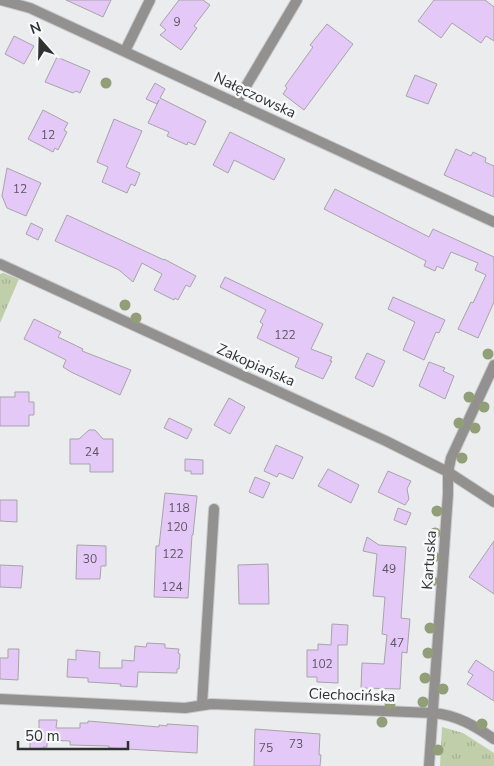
<svg xmlns="http://www.w3.org/2000/svg" width="494" height="766" font-family="'Nunito Sans',sans-serif">
<style>
.grass{fill:url(#grass-tufts)}
.building{fill:#e4c8f7;stroke:#a7a5a8}
.lines{fill:none;stroke-linecap:round;stroke-linejoin:round}
.street-casing{stroke:#c9cacc;stroke-width:12}
.street{stroke:#929190;stroke-width:10}
.tree{fill:#919e78}
.labels{text-anchor:middle;dominant-baseline:central;stroke-width:5;stroke-linejoin:round;paint-order:stroke}
.number-label{font-size:12px;fill:#5d5762}
.street-label{font-size:15px;fill:#303131;stroke:#f7f9fb}
</style>
<defs>
<pattern id="grass-tufts" width="24" height="20" patternUnits="userSpaceOnUse" patternTransform="scale(1.25)"><rect width="24" height="20" fill="#c0cfaa"/><path d="M3 7l-1-3M5 7V3M7 7l1-3M15 17l-1-3M17 17v-4M19 17l1-3" fill="none" stroke="#a5b293"/></pattern>
</defs>
<rect width="100%" height="100%" fill="#eaecee"/>
<!-- grass -->
<g class="grass">
<polygon points="3,273 19,279 0,323 0,274"/>
<polygon points="442,727 463,733 494,753 494,766 440,766"/>
</g>
<!-- building -->
<g class="building">
<polygon points="66,0 111,0 103,17"/>
<polygon points="179,0 203,0 210,5 194,26 197,28 181,50 160,35 166,30 160,25"/>
<polygon points="434,0 485,0 494,7 494,41 486,36 481,43 452,23 441,38 418,21"/>
<polygon points="327,24 353,44 304,110 283,94 287,88 285,86 313,47 310,45"/>
<polygon points="14,36 34,46 24,64 5,54"/>
<polygon points="57,57 90,71 80,93 76,91 73,93 45,82"/>
<polygon points="415,75 437,84 428,104 406,96"/>
<polygon points="155,83 165,89 160,98 206,121 195,145 188,142 187,145 167,136 169,132 148,123 159,100 157,104 146,99"/>
<polygon points="43,110 68,123 64,130 67,132 58,150 55,148 53,152 28,139"/>
<polygon points="114,119 142,131 126,167 140,173 135,186 131,184 127,193 102,182 108,167 97,162"/>
<polygon points="230,132 285,159 274,180 234,160 228,173 213,165"/>
<polygon points="456,149 471,156 473,152 486,158 485,162 494,166 494,197 444,175"/>
<polygon points="7,168 41,183 26,216 7,208 2,196"/>
<polygon points="335,189 429,237 433,229 494,257 494,302 478,338 458,329 471,302 473,303 486,275 475,270 478,263 451,252 443,269 437,266 435,271 424,266 426,261 324,209"/>
<polygon points="67,215 164,260 164,259 196,276 190,287 186,285 178,300 175,298 174,300 154,290 162,274 142,263 133,282 119,270 55,241"/>
<polygon points="31,223 43,229 38,240 26,234"/>
<polygon points="225,277 323,324 311,349 332,357 330,361 332,361 323,379 295,367 299,358 257,338 263,324 260,322 266,310 220,287"/>
<polygon points="393,297 445,320 439,333 436,332 424,360 403,350 415,322 388,309"/>
<polygon points="34,319 61,332 58,337 83,349 82,351 131,370 120,395 71,372 63,367 66,360 24,339"/>
<polygon points="367,353 385,361 373,387 355,378"/>
<polygon points="429,362 445,368 443,371 454,376 445,399 419,386"/>
<polygon points="15,392 29,392 29,402 34,402 34,415 29,415 29,426 0,426 0,397 15,397"/>
<polygon points="229,398 245,407 230,434 214,425"/>
<polygon points="169,418 192,429 187,439 164,428"/>
<polygon points="89,430 95,430 103,439 113,439 113,472 90,472 90,464 70,464 70,439 79,439"/>
<polygon points="276,445 303,457 293,479 279,473 277,477 264,471"/>
<polygon points="185,459 203,460 203,474 191,474 191,471 185,471"/>
<polygon points="328,469 359,485 351,503 318,486"/>
<polygon points="388,471 411,481 407,489 409,499 405,505 378,492"/>
<polygon points="255,477 270,483 263,498 249,492"/>
<polygon points="165,493 197,496 193,535 192,535 188,598 154,597 156,546 159,546"/>
<polygon points="0,500 17,500 17,522 0,521"/>
<polygon points="398,508 411,513 406,525 394,520"/>
<polygon points="367,537 379,545 406,547 401,618 410,619 407,653 402,652 400,689 361,688 362,663 384,664 387,635 382,634 385,597 373,596 377,554 363,551"/>
<polygon points="494,541 494,594 469,577"/>
<polygon points="77,545 106,546 106,566 101,566 100,579 76,579"/>
<polygon points="268,564 269,604 239,604 238,565"/>
<polygon points="0,565 23,566 21,588 0,587"/>
<polygon points="332,624 348,625 347,645 338,645 338,683 317,682 317,677 307,677 307,650 318,650 318,644 331,645"/>
<polygon points="147,643 165,644 165,648 179,649 178,653 180,654 179,669 177,669 177,673 138,672 137,687 120,686 121,684 88,682 88,678 67,677 68,659 76,660 76,650 100,652 99,668 122,668 122,660 134,661 135,646 146,647"/>
<polygon points="8,649 19,649 18,680 0,679 0,658 8,658"/>
<polygon points="476,660 494,672 494,701 467,684 473,675 468,672"/>
<polygon points="39,720 57,720 56,728 80,728 80,723 88,723 88,721 159,727 159,725 167,726 167,724 198,726 197,753 109,748 109,746 70,745 70,741 47,740 47,747 43,747 44,749 30,749 30,730 39,731"/>
<polygon points="255,729 320,734 319,755 321,755 320,766 254,766"/>
</g>
<g class="lines">
<!-- street casing -->
<g class="street-casing">
<g id="street">
<polyline points="1,0 30,8 494,222"/>
<polyline points="125,51 150,0"/>
<polyline points="236,103 297,0"/>
<polyline points="0,264 386,441 448,472 494,502"/>
<path d="M 0,699 L 185,708 L 211,704 L 433,713 C 457,715 475,726 494,739"/>
<polyline points="202,705 214,509"/>
<polyline points="429,766 448,494 448,472 451,458 494,365"/>
</g>
</g>
<!-- street -->
<use href="#street" class="street"/>
</g>
<!-- trees -->
<g class="tree">
<circle cx="106" cy="83" r="5.5"/>
<circle cx="125" cy="305" r="5.5"/>
<circle cx="136" cy="318" r="5.5"/>
<circle cx="488" cy="354" r="5.5"/>
<circle cx="469" cy="397" r="5.5"/>
<circle cx="484" cy="407" r="5.5"/>
<circle cx="459" cy="423" r="5.5"/>
<circle cx="475" cy="428" r="5.5"/>
<circle cx="462" cy="458" r="5.5"/>
<circle cx="437" cy="511" r="5.5"/>
<circle cx="435" cy="533" r="5.5"/>
<circle cx="434" cy="557" r="5.5"/>
<circle cx="432" cy="581" r="5.5"/>
<circle cx="430" cy="628" r="5.5"/>
<circle cx="428" cy="653" r="5.5"/>
<circle cx="425" cy="678" r="5.5"/>
<circle cx="443" cy="689" r="5.5"/>
<circle cx="423" cy="702" r="5.5"/>
<circle cx="390" cy="704" r="5.5"/>
<circle cx="382" cy="722" r="5.5"/>
<circle cx="482" cy="724" r="5.5"/>
<circle cx="438" cy="750" r="5.5"/>
</g>
<g class="labels">
<!-- number labels -->
<g class="number-label">
<text x="177" y="22">9</text>
<text x="48" y="135">12</text>
<text x="20" y="189">12</text>
<text x="285" y="335">122</text>
<text x="92" y="452">24</text>
<text x="179" y="508">118</text>
<text x="177" y="527">120</text>
<text x="173" y="554">122</text>
<text x="90" y="559">30</text>
<text x="389" y="569">49</text>
<text x="172" y="587">124</text>
<text x="397" y="643">47</text>
<text x="322" y="664">102</text>
<text x="296" y="744">73</text>
<text x="266" y="748">75</text>
</g>
<!-- street labels -->
<g class="street-label">
<text transform="translate(255 95) rotate(25)">Nałęczowska</text>
<text transform="translate(256 365) rotate(24)">Zakopiańska</text>
<text transform="translate(429 560) rotate(-86)">Kartuska</text>
<text transform="translate(352 695) rotate(2)">Ciechocińska</text>
</g>
</g>
<!-- north arrow -->
<g transform="translate(40 40) rotate(340)" stroke="#f7f9fb" stroke-width="4" paint-order="stroke">
<path d="M0-4L9 19L0 12L-9 19Z" fill="#303131"/>
<text y="-8" font-size="14" font-weight="bold" text-anchor="middle" fill="#303131">N</text>
</g>
<!-- scale -->
<path d="M18 741v8h110v-8" fill="none" stroke="#303131" stroke-width="2.5"/>
<text x="25" y="741" font-size="15" fill="#303131" stroke="#f7f9fb" stroke-width="4" paint-order="stroke">50 m</text>
</svg>
